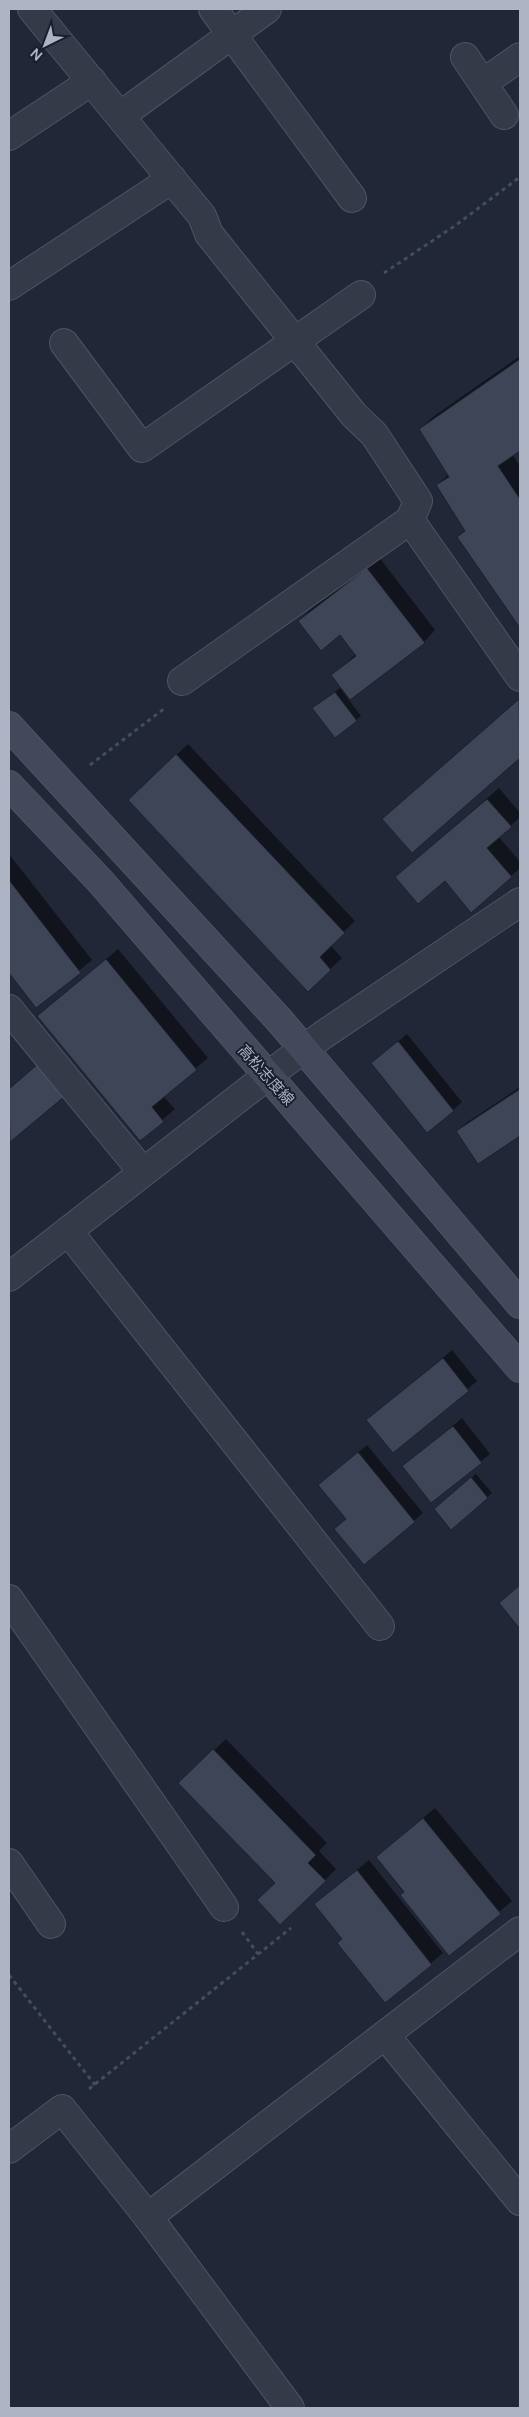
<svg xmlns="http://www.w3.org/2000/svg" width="529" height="2417" font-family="'DM Sans','Noto Sans JP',sans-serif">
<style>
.shadow{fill:#0007}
.building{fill:#3e4557;stroke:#1c212f}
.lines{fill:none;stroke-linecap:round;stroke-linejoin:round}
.minor-casing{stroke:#4f5463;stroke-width:30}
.secondary-casing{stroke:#4f5463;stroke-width:30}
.path{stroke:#415056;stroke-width:3;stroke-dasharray:4 4;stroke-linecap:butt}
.minor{stroke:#353a48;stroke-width:28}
.secondary{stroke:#43485b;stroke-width:28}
.labels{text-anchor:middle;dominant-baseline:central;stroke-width:4;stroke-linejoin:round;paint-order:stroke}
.street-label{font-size:15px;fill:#afb4c4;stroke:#1a1f2d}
</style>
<rect width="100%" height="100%" fill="#212737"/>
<!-- shadow -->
<g class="shadow">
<polygon points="520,356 520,449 513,455 520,466 520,626 459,538 466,530 437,485 449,474 420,429 434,416"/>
<polygon points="379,557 435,630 424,642 333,675 356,654 341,634 299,621 311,609"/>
<polygon points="340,688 361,716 356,720 318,704"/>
<polygon points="520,698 520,756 412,852 395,808"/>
<polygon points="188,744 355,921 330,945 342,958 330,969 141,789"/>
<polygon points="499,788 520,813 520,817 499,837 520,862 520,868 511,876 445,880 409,866"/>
<polygon points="9,854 92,960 36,1006 9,971"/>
<polygon points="118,949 208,1058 163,1096 175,1109 140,1139 39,1016"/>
<polygon points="407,1034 462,1102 453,1110 373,1063"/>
<polygon points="47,1057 10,1140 9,1089"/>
<polygon points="520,1087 520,1135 478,1162 458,1131 466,1123"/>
<polygon points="452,1350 477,1381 393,1451 368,1420"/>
<polygon points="462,1418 490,1454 432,1501 404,1466"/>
<polygon points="367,1445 423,1513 364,1563 347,1518 320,1485"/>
<polygon points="476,1474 492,1493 452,1528 440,1505"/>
<polygon points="226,1739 327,1843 319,1851 336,1869 325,1880 276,1883 192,1771"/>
<polygon points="435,1808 512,1901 449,1954 377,1857"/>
<polygon points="369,1860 443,1953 385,2001 343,1939 315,1904"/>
</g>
<!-- building -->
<g class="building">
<polygon points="520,359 520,451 498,466 520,499 520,628 457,537 465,531 436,485 449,477 419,429"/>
<polygon points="367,568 425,643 350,700 331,675 356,656 340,635 321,651 298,621"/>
<polygon points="335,692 357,721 335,738 312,708"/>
<polygon points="519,699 520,758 412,853 382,819"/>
<polygon points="176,754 345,933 320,957 331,970 308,992 128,800"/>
<polygon points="487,799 512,827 487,848 512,877 471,913 445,881 418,904 395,877"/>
<polygon points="9,880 81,973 36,1008 9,973"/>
<polygon points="106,959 197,1070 152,1107 164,1122 140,1141 37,1016"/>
<polygon points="398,1041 454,1111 427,1133 371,1063"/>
<polygon points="38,1064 65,1096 10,1142 9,1089"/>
<polygon points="520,1089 520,1136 478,1164 456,1131"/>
<polygon points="443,1358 469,1391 393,1453 366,1420"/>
<polygon points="453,1426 482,1463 431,1503 402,1466"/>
<polygon points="358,1452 415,1522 364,1565 334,1529 346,1519 318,1485"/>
<polygon points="471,1477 488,1498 451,1530 434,1509"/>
<polygon points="520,1585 520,1629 499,1603"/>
<polygon points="213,1749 316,1855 308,1863 326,1881 280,1925 257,1900 275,1883 178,1783"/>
<polygon points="423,1818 501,1914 449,1956 400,1895 404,1892 376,1857"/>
<polygon points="357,1870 432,1965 385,2003 337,1943 342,1939 314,1904"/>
</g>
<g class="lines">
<!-- minor casing -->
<g class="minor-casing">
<g id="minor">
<polyline points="32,9 202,216 209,234 354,415 374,434 418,501 410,520"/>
<polyline points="213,9 352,198"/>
<polyline points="465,57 504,115"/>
<polyline points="483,83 520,57"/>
<polyline points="120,116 267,9"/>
<polyline points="9,136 92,81"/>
<polyline points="9,286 172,179"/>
<polyline points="64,343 142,448 361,295"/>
<polyline points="182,681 410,520 520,677"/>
<polyline points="9,1009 142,1171"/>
<polyline points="68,1231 380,1626"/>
<polyline points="9,1277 267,1076 323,1035 520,902"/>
<polyline points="9,1599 224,1907"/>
<polyline points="9,1863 51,1924"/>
<polyline points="385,2035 520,2201"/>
<polyline points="9,2149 62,2109 148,2217 290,2408"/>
<polyline points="148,2217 520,1931"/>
</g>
</g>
<!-- secondary casing -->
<g class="secondary-casing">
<g id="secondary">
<polyline points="9,726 280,1021 520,1304"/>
<polyline points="9,785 100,881 520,1368"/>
</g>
</g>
<!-- path -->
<g class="path">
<polyline points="384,273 456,225 520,177"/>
<polyline points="90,765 165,708"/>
<polyline points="242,1932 258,1954"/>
<polyline points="9,1975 95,2085"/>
<polyline points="89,2089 291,1928"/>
</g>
<!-- minor -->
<use href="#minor" class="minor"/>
<!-- secondary -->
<use href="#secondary" class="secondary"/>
</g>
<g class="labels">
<!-- street labels -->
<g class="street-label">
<text transform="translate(266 1075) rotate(48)">高松志度線</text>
</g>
</g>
<!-- border -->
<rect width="529" height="2417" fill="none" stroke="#afb4c4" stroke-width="20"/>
<!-- north arrow -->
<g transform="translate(45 45) rotate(222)" stroke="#1a1f2d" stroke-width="4" paint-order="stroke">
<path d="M0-4L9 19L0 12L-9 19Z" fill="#afb4c4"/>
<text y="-8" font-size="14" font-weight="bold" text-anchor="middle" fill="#afb4c4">N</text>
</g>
</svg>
